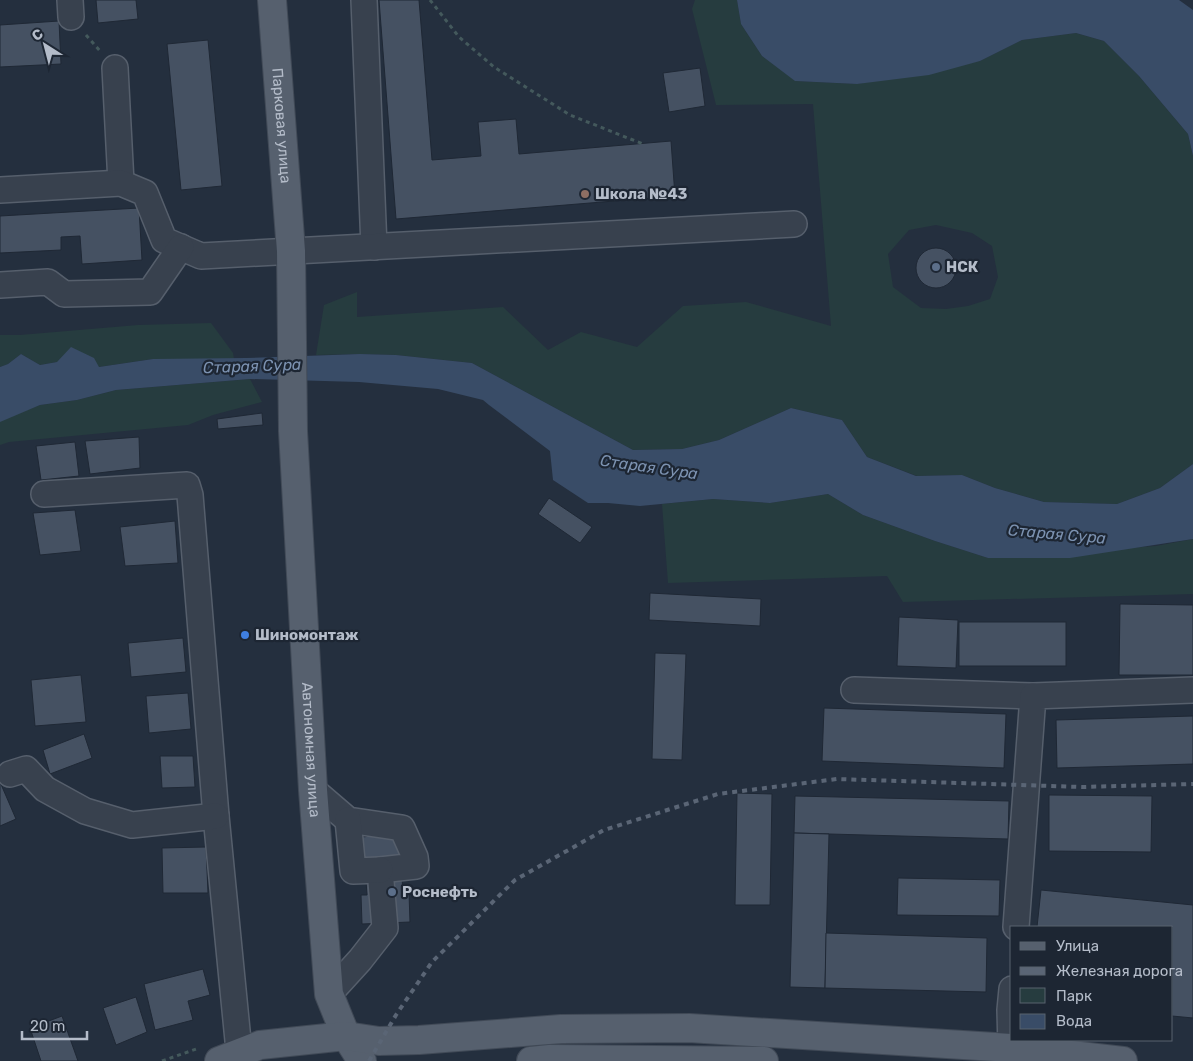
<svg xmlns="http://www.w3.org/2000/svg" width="1193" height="1061" font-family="Rubik,sans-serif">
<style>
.green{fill:#263c3f;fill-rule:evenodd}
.water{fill:#394c67}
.building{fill:#455162;stroke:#1f2835}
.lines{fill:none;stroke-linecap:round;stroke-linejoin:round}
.minor-casing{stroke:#565f6c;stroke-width:28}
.major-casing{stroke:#414a57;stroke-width:30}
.path{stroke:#44595c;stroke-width:3;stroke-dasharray:4 4;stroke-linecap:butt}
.minor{stroke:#38414e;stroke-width:25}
.major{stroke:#56606e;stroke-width:28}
.rail{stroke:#5a6575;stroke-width:4;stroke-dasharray:5 5;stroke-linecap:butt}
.education-dot{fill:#8d6e63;stroke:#1d2633;stroke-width:2}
.service-dot{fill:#5c6f8a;stroke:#1d2633;stroke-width:2}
.shop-dot{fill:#3f7fe0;stroke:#1d2633;stroke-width:2}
.labels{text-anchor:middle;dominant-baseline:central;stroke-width:4.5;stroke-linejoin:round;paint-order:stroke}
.street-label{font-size:15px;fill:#b4bcc9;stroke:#1d2633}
.poi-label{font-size:15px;font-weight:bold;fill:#b4bcc9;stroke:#1d2633;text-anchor:start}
.water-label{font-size:16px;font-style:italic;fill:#7c92b1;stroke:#1d2633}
</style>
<rect width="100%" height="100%" fill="#242f3e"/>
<!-- green -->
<g class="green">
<path d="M 695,0 L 737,0 L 741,24 L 762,56 L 796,81 L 857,84 L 980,61 L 1022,40 L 1076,33 L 1104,41 L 1139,76 L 1188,134 L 1193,156 L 1193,464 L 1160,488 L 1117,504 L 1044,502 L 995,488 L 962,475 L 917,476 L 867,457 L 842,420 L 791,408 L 719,440 L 682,449 L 633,450 L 472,363 L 396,355 L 360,354 L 316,355 L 324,305 L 357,292 L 357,317 L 503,307 L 548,350 L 581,332 L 637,347 L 683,306 L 746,302 L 831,326 L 813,104 L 716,105 L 692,9 ZM 936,225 L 972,233 L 992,246 L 998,277 L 990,299 L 968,306 L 946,309 L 921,308 L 893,287 L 888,254 L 909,230 Z"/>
<polygon points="211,323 233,353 234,359 153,359 99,367 57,362 40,365 21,354 8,364 0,367 0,335 20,335 138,325"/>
<polygon points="250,379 262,402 213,415 188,425 9,442 0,445 0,422 1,420 40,405 77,400 116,390"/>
<polygon points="828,494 863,515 935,541 988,558 1156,546 1193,539 1193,594 903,602 887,576 668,583 662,504 713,499 770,503"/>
</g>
<!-- water -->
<g class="water">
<polygon points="737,0 1179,0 1193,10 1193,156 1188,134 1139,76 1104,41 1076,33 1022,40 980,61 929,75 857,84 795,81 762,56 741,24"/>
<polygon points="71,347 94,358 99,367 153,359 246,358 360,354 396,355 472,363 633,450 682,449 719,440 791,408 842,420 867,457 916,476 962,475 995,488 1044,502 1117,504 1160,488 1193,464 1193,539 1070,558 988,558 935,541 863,515 828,494 770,503 713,499 640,506 608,503 588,503 553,480 550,451 489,405 483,400 438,389 359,382 250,379 116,390 77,400 40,405 0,422 0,367 8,364 21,354 40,365 57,362"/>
</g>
<!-- building -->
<g class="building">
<polygon points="96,0 136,0 138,19 98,23"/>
<polygon points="379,0 419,0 432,160 481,156 478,122 516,119 519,154 671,141 675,196 396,219"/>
<polygon points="59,21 61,64 0,67 0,25"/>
<polygon points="208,40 222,186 181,190 167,44"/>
<polygon points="700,68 705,106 669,112 663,73"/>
<polygon points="139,208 142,260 82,264 80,236 61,237 61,250 0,253 0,216"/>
<circle cx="936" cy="268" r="20"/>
<polygon points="262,413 263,425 218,429 217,419"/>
<polygon points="139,437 140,468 90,474 85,441"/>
<polygon points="75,442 79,476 41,480 36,446"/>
<polygon points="549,498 592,527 580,543 538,514"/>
<polygon points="75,510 81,551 40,555 33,513"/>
<polygon points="175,521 178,563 125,566 120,527"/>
<polygon points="650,593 761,599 760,626 649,620"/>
<polygon points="1120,604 1193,605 1193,675 1119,675"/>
<polygon points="899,617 958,620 956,668 897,666"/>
<rect x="959" y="622" width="107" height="44"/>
<polygon points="183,638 186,672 131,677 128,643"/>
<polygon points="655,653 686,654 682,760 652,759"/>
<polygon points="81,675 86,722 35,726 31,680"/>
<polygon points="188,693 191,729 149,733 146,696"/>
<polygon points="824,708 1006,714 1004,768 822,761"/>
<polygon points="1193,716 1193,764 1057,768 1056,720"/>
<polygon points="84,734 92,758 50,774 43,750"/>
<polygon points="160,756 193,756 195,787 162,788"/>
<polygon points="0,782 16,819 0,826"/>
<polygon points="737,793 772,794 770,905 735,905"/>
<polygon points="1049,795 1152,796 1151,852 1049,851"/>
<polygon points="795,796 1009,801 1008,839 794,833"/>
<polygon points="398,833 401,863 365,866 362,837"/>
<polygon points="794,833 829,834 825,988 790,987"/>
<polygon points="206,847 208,893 163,893 162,848"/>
<polygon points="401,863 403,893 409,893 410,922 362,924 361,895 367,895 365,866"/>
<polygon points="898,878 1000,880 999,916 897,915"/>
<polygon points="1041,890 1193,905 1193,1018 1172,1016 1172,927 1037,927"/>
<polygon points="826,933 987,938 986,992 825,988"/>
<polygon points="203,969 210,995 188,1001 193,1020 155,1030 144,984"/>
<polygon points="136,997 147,1032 116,1045 103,1008"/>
<polygon points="62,1016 78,1061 41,1061 30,1028"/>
</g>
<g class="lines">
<!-- minor casing -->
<g class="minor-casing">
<g id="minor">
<polyline points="70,0 71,17"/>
<polyline points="364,0 374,247"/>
<polyline points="115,68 121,183"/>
<polyline points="0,190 121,183 145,193 164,240 201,256 794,224"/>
<polyline points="0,285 48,282 64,294 150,292 181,247"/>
<polyline points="44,494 187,485 190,495 216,816 240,1061"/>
<polyline points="854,690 1033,696"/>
<polyline points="10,774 26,769 45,789 85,811 132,825 216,816"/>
<polyline points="313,790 348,820 402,828 415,857 416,866 380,870 385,928 360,960 329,994"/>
<polyline points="348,820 353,871 380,870"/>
<polyline points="1016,927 1033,696 1193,690"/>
<polyline points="1011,1048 1010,1010 1012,989"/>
</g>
</g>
<!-- major casing -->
<g class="major-casing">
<g id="major">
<path id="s1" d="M 272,0 L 291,251 L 293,431 L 313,790 L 329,994 L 346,1036 L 362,1061"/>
<polyline points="219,1061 260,1045 346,1036 379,1041 419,1040 561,1029 689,1028 1011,1048 1123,1061"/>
<polyline points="531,1061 550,1059 764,1061"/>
</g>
</g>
<!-- path -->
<g class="path">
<polyline points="430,0 459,37 494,67 570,115 643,144"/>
<polyline points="86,35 100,51"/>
<polyline points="162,1061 199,1048"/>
</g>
<!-- minor -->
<use href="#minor" class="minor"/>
<!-- major -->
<use href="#major" class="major"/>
<!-- rail -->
<polyline class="rail" points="369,1061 396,1015 432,962 515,880 604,830 718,794 837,779 1082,787 1193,784"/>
</g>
<!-- markers -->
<circle class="education-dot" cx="585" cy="194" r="5"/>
<g class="service-dot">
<circle cx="936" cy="267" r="5"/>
<circle cx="392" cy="892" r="5"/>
</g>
<circle class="shop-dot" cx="245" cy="635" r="5"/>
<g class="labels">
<!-- street labels -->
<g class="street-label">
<text stroke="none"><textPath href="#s1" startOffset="126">Парковая улица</textPath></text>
<text stroke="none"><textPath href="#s1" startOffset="751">Автономная улица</textPath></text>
</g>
<!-- poi labels -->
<g class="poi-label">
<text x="595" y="194">Школа №43</text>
<text x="946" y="267">НСК</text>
<text x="255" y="635">Шиномонтаж</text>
<text x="402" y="892">Роснефть</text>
</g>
<!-- water labels -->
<g class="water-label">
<text transform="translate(252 366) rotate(-2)">Старая Сура</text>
<text transform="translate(649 467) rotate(8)">Старая Сура</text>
<text transform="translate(1057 534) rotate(5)">Старая Сура</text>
</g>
</g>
<!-- legend -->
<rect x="1010" y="926" width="162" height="115" fill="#1d2633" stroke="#59626f"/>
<rect x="1020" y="942" width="25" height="8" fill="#56606e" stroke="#59626f"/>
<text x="1056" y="951" font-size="15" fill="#b4bcc9">Улица</text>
<rect x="1020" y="967" width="25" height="8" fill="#5a6575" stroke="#59626f"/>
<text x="1056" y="976" font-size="15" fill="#b4bcc9">Железная дорога</text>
<rect x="1020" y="988" width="25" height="15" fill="#263c3f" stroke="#59626f"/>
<text x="1056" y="1001" font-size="15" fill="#b4bcc9">Парк</text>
<rect x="1020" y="1014" width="25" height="15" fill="#394c67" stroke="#59626f"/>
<text x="1056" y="1026" font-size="15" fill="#b4bcc9">Вода</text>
<!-- north arrow -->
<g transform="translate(45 45) rotate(324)" stroke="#1d2633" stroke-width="4" paint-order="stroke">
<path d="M0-4L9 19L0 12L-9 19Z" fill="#b4bcc9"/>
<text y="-8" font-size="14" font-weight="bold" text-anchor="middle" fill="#b4bcc9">С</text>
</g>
<!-- scale -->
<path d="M22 1031v8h65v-8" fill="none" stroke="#b4bcc9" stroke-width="2.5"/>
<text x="30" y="1031" font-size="15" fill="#b4bcc9" stroke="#1d2633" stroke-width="4" paint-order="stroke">20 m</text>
</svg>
